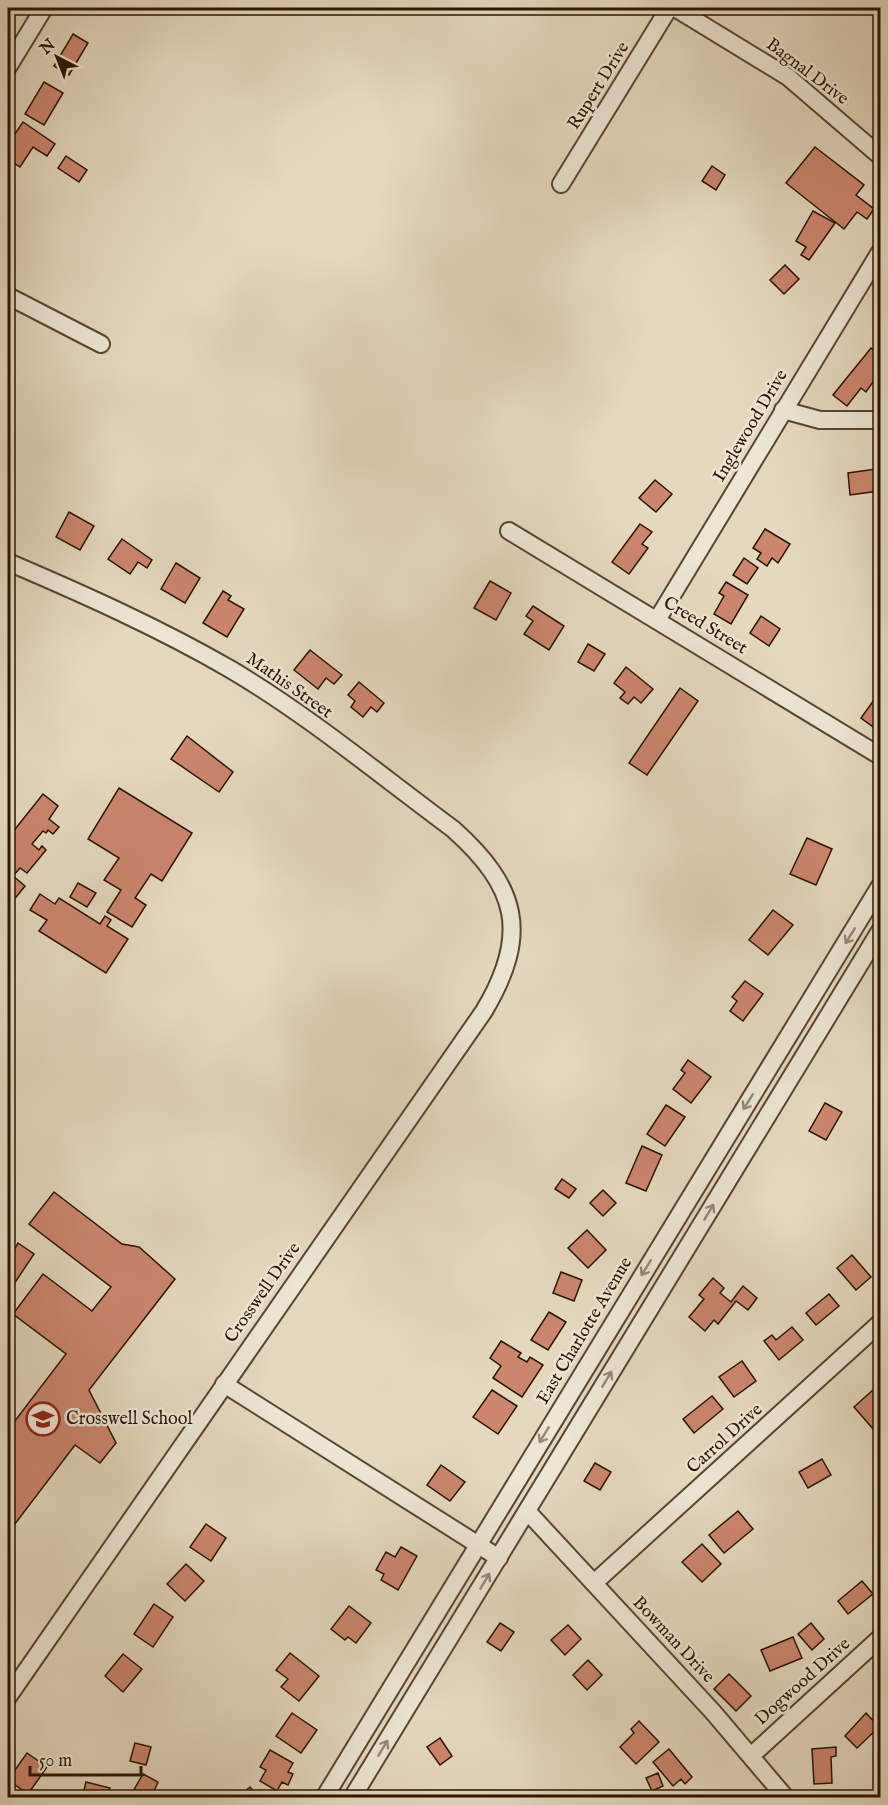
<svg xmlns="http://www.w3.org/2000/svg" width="888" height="1805" font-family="'IM FELL English',serif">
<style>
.building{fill:#cc866e;stroke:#291403;stroke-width:1.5}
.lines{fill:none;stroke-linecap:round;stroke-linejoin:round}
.minor-casing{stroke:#584532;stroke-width:20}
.minor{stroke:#ede6d5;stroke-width:16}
.oneway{stroke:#958876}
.labels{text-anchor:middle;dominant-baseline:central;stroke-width:5;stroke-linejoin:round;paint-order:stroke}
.street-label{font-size:18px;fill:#291403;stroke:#ede6d5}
.poi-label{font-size:18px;fill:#291403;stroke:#ede6d5;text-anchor:start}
</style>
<rect width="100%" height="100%" fill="#e4d9bf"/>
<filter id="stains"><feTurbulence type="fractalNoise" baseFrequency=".00333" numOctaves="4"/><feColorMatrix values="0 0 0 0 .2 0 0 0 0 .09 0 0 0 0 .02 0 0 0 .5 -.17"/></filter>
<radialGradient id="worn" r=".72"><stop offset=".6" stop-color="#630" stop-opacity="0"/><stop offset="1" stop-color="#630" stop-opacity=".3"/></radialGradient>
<!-- building -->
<g class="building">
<polygon points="73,34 88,43 69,75 54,66"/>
<polygon points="44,82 63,93 44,125 25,114"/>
<polygon points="23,122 55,144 47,156 33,147 20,167 8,159 8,144"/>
<polygon points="815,147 864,185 856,195 874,209 867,219 857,212 844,229 786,183"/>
<polygon points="66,156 87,170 79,182 58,168"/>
<polygon points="712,166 725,175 716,190 702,181"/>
<polygon points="8,179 14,183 8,194"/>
<polygon points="813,211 835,223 809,260 801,255 806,247 796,241"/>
<polygon points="785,265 799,279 784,294 770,280"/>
<polygon points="871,348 880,356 880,372 866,392 861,388 847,406 833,395"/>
<polygon points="876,469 879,491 850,495 848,473"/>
<polygon points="655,480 672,494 656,512 639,498"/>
<polygon points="69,512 94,526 80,550 56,537"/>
<polygon points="640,524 652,532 642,544 648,548 629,574 612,562"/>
<polygon points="765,529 790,544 778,563 772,558 767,566 757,559 761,553 753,548"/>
<polygon points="122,539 152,560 147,568 138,562 130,574 108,559"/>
<polygon points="744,558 758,568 747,584 733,575"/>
<polygon points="176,563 200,578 185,603 161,589"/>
<polygon points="490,581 511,593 496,620 474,608"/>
<polygon points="726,582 748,595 731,624 714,614 724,596 719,593"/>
<polygon points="223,591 231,596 228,600 244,609 227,637 203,623"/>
<polygon points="533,606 564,626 549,650 524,634 533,621 526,616"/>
<polygon points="761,616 780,629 769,646 750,633"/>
<polygon points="588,644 605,654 594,671 578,662"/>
<polygon points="310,650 342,675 334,684 326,678 318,689 294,670"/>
<polygon points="626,667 653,689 641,703 634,697 628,704 620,698 625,692 614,683"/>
<polygon points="359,682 384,703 377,712 371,707 363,717 351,707 355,701 348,695"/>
<polygon points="680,688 698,701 647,775 629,763"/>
<polygon points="874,700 880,706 880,732 861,718"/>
<polygon points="187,736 233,772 219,792 171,759"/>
<polygon points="119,788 192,833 162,881 151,874 135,898 146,905 132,927 107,912 121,890 104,880 119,858 88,839"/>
<polygon points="43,794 58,806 49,819 59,827 53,834 48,830 46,833 43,831 32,844 39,850 42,846 46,850 27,873 20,868 13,876 25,886 8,907 8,838"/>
<polygon points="807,838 832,849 816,885 790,874"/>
<polygon points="78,883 96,893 87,907 70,897"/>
<polygon points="40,894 55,904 59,898 100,924 105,916 111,920 107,926 128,939 106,973 39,931 47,920 30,910"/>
<polygon points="773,910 793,925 768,955 749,940"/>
<polygon points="745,981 763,994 743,1021 730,1011 737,1001 732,997"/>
<polygon points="688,1060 711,1077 691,1103 673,1089 685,1073 681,1070"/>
<polygon points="825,1103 842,1112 826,1140 809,1131"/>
<polygon points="666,1105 685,1117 665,1146 647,1134"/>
<polygon points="642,1146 662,1155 646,1191 626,1183"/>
<polygon points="562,1179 576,1189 569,1198 555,1189"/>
<polygon points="603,1190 616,1203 603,1216 590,1203"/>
<polygon points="54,1192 122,1244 139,1247 175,1279 89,1390 116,1443 100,1463 75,1445 8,1533 8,1430 66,1354 13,1314 43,1274 92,1311 111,1287 29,1224"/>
<polygon points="587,1230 606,1250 588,1268 568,1248"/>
<polygon points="18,1243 34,1254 10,1290 8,1288 8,1260"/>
<polygon points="852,1255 871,1277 856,1290 837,1268"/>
<polygon points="561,1272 582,1280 574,1301 553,1293"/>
<polygon points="713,1278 724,1288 720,1293 731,1302 743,1286 757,1298 748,1310 736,1301 718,1324 714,1320 705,1331 689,1317 704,1299 699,1295"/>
<polygon points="829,1294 839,1306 816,1325 806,1313"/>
<polygon points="549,1312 566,1322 548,1350 531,1340"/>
<polygon points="792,1327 803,1340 779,1360 764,1341 772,1335 776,1340"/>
<polygon points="501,1341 521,1353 518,1357 527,1362 530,1357 543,1365 522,1397 493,1378 501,1366 490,1358"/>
<polygon points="742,1361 756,1381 734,1397 719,1377"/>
<polygon points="874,1389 880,1396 880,1437 854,1407"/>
<polygon points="492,1390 517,1406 498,1434 473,1417"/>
<polygon points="712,1396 723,1409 694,1433 683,1419"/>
<polygon points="822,1459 831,1475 808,1488 799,1472"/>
<polygon points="595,1463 611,1472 600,1490 584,1481"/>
<polygon points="441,1465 465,1482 450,1501 427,1485"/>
<polygon points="738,1511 753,1529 724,1553 709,1535"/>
<polygon points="206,1524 226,1538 211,1561 190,1547"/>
<polygon points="702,1544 721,1564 702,1582 682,1562"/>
<polygon points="401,1547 417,1556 398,1590 381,1580 384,1574 376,1570 386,1552 395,1557"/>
<polygon points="186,1564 204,1581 185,1601 167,1584"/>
<polygon points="862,1581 873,1594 848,1614 838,1601"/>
<polygon points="154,1604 173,1617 153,1647 134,1634"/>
<polygon points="349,1606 371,1623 356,1643 348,1637 345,1640 331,1629"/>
<polygon points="500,1623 514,1632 501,1651 487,1642"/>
<polygon points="811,1623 824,1639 812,1650 798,1634"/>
<polygon points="568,1625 581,1639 565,1655 551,1640"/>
<polygon points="793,1637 802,1658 770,1671 761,1650"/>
<polygon points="290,1653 319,1676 299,1701 281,1687 288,1679 276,1670"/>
<polygon points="123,1654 142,1669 123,1692 105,1676"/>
<polygon points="588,1660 602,1675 587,1690 573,1675"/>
<polygon points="729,1674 751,1696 736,1711 714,1689"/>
<polygon points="292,1713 317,1730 301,1753 276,1736"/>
<polygon points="866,1713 879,1727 857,1748 845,1736"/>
<polygon points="639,1721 659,1742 636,1764 620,1747 634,1733 631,1729"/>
<polygon points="440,1738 452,1756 440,1765 427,1747"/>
<polygon points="135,1743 151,1747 146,1765 130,1761"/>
<polygon points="836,1747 836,1756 831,1757 832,1783 814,1784 812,1749"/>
<polygon points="669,1749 692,1777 685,1784 681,1779 673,1786 653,1762"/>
<polygon points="270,1750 293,1763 288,1772 293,1774 288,1785 282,1782 277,1791 260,1781 266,1770 260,1767"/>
<polygon points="27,1753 47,1767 28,1794 8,1780"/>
<polygon points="658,1773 663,1786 652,1791 646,1778"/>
<polygon points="143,1774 158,1782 151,1798 129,1798"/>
<polygon points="86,1782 110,1788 107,1798 82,1798"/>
<polygon points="250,1787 256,1794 261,1790 268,1798 237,1798"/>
<polygon points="165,1794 186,1796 186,1798 165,1798"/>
</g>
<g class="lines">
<!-- minor casing -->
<g class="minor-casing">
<g id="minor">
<polyline points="675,8 788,77 880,156"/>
<polyline points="8,67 44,8"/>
<polyline points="561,184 669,8"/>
<polyline points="8,296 101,344"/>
<polyline points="783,410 820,420 880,420"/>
<polyline points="509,531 880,756"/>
<path d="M 8,562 C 83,594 159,628 230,669 C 308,715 380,775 453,829 C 518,887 530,934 484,1011 L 8,1697"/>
<polyline points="657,620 880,252"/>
<polyline points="224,1384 499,1558"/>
<polyline points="527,1511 713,1712 786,1798"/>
<polyline points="594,1583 880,1323"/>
<polyline points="752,1755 880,1638"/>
<polyline points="324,1798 880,886"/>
<polyline points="352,1798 880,931"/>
</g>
</g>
<!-- minor -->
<use href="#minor" class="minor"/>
</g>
<!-- one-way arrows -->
<defs><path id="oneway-shaft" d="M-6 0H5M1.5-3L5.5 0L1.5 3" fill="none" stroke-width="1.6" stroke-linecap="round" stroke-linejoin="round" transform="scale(1.5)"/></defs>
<g class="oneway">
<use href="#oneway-shaft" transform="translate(850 936) rotate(122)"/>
<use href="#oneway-shaft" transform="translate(748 1102) rotate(122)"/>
<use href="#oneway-shaft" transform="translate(709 1212) rotate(-59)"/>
<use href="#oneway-shaft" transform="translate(646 1268) rotate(122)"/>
<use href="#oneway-shaft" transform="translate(607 1379) rotate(-59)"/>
<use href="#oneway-shaft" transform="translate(544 1435) rotate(121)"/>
<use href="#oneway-shaft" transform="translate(485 1581) rotate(-59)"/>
<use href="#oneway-shaft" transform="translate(383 1748) rotate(-59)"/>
</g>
<!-- icons -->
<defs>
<g id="school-ring" transform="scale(1.725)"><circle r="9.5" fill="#ede6d5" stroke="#8f2418" stroke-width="1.5"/><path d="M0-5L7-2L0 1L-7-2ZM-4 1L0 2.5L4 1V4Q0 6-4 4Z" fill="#8f2418"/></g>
</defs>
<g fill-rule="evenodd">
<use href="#school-ring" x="43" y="1419"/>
</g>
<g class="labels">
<!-- street labels -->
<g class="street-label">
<text transform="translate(807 72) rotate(37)">Bagnal Drive</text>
<text transform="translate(599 86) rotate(-58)">Rupert Drive</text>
<text transform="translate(751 426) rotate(-59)">Inglewood Drive</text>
<text transform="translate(705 626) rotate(31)">Creed Street</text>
<text transform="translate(289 686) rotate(35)">Mathis Street</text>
<text transform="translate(263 1293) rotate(-55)">Crosswell Drive</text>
<text transform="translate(585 1331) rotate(-59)">East Charlotte Avenue</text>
<text transform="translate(725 1439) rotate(-42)">Carrol Drive</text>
<text transform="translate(673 1640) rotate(47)">Bowman Drive</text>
<text transform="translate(803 1682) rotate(-42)">Dogwood Drive</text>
</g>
<!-- poi labels -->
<g class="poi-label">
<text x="66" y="1419">Crosswell School</text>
</g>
</g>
<!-- margin -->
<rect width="888" height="1805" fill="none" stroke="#e4d9bf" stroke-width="30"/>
<rect x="9" y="9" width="870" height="1787" fill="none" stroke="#291403" stroke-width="3"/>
<rect x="15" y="15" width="858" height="1775" fill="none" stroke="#291403" stroke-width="1.5"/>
<!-- north arrow -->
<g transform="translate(57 57) rotate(318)" stroke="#ede6d5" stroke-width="4.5" paint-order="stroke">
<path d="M0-4.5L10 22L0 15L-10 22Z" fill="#291403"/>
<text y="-9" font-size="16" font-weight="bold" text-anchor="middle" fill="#291403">N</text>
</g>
<!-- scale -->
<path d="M30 1766v9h111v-9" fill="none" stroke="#291403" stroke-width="3"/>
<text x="39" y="1766" font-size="18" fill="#291403" stroke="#ede6d5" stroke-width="4.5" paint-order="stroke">50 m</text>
<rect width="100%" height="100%" filter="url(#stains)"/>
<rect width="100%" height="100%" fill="url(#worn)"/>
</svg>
